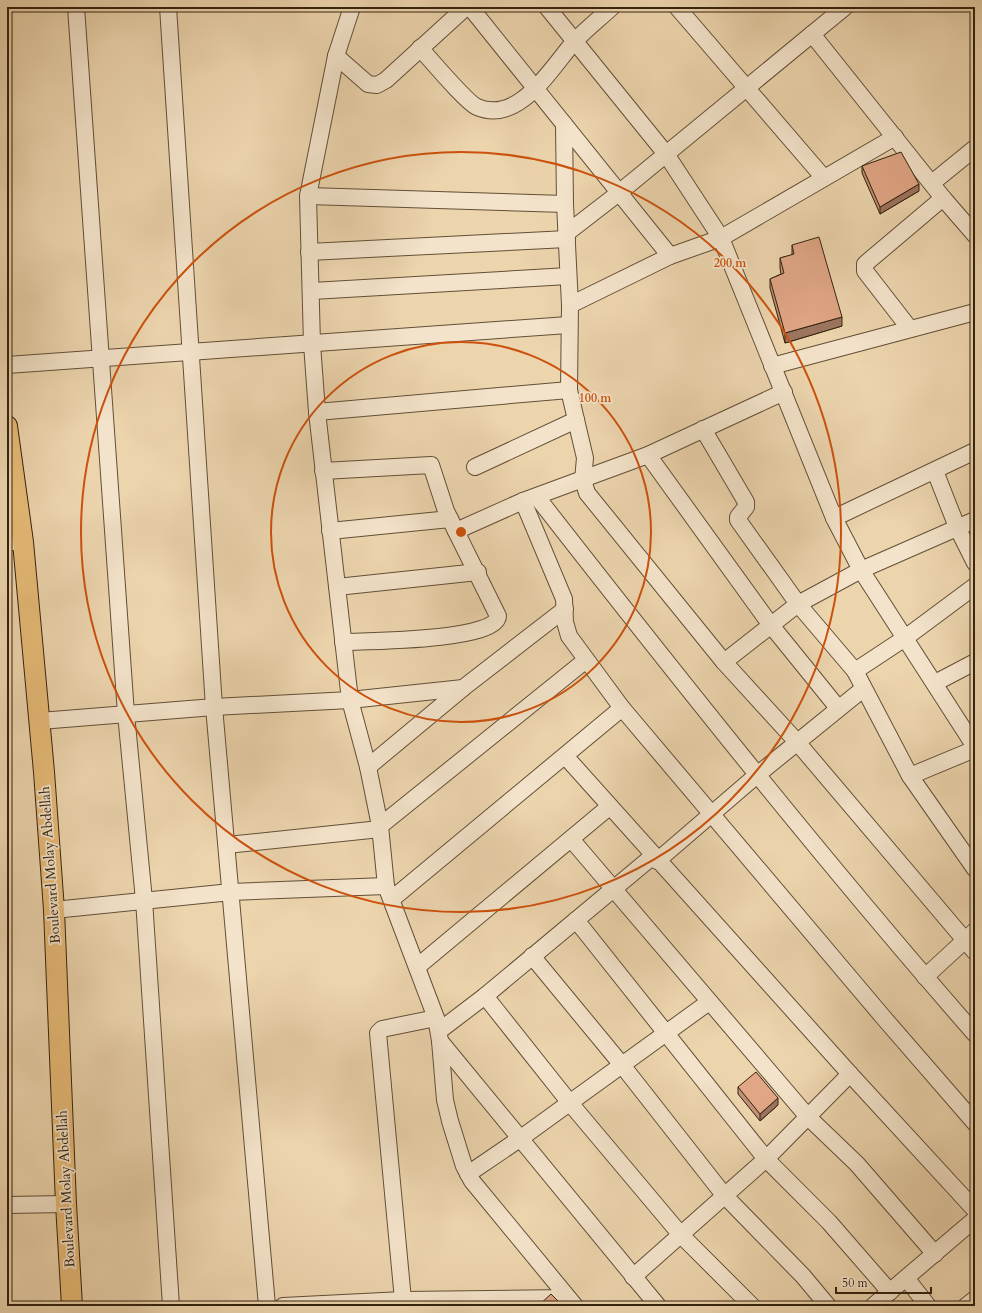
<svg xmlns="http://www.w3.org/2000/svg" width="982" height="1313" font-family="Cardo,serif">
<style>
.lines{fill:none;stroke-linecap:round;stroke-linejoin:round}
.minor-casing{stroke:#624f36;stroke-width:18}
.major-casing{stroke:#34230f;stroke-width:22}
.minor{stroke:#f3e3ca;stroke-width:16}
.major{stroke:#e6ba76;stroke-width:20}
.wall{fill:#c18f73;stroke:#34230f}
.shaded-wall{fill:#9d745e;stroke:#34230f}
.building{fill:#e0a686;stroke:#34230f}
.ring{fill:none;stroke:#cd510c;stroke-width:2}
.labels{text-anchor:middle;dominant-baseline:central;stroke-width:3.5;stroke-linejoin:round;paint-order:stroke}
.street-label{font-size:14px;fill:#34230f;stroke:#f3e3ca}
.centre{fill:#cd510c;stroke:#f3e3ca;stroke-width:2}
.ring-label{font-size:12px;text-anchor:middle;font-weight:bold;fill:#cd510c;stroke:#f3e3ca;stroke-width:3.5;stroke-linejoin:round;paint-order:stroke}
</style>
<rect width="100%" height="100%" fill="#ecd4ad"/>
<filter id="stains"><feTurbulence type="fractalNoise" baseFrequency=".005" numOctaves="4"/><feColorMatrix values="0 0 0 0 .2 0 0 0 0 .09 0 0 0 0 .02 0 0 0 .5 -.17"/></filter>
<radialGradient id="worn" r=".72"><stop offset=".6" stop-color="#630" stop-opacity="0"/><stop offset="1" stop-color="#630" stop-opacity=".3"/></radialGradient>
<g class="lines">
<!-- minor casing -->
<g class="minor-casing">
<g id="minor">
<polyline points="76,7 126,714 144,900 171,1306"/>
<polyline points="168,7 214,707 267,1306"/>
<polyline points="352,7 336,56 308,196 312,344 317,412 350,700 368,767 380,826 386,886 436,1018 440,1041 445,1100 450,1121 464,1166 472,1181 575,1306"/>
<polyline points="470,7 670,256"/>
<polyline points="547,7 666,154 721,238 895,137"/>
<polyline points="677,7 824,178"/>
<polyline points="812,34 943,198 975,235"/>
<path d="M 420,48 C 431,60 466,102 477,107 C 519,125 551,68 574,42 C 585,30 599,19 612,7"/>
<polyline points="336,56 368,84 377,85 386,80 466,7"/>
<polyline points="564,124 565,204 570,305 569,390 585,458 583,480 587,493 724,662 797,742 975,952"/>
<polyline points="932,183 975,148"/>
<polyline points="308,196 565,204"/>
<polyline points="567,233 620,192 845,7"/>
<polyline points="309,252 567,239"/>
<polyline points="312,291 568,276"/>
<polyline points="570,305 670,256 721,238 834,518 861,570 975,747"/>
<polyline points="910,329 865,271 865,264 943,198"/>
<polyline points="7,365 568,325"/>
<polyline points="772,366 975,312"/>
<polyline points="317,412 569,390"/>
<polyline points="703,429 746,502 746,507 738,517 738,520 798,604 855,671 910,776 975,869"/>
<polyline points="648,455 770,624 838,708"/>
<polyline points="475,467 576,420"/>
<path d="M 323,471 L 431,465 L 446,511 L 498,616 C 497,641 365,641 343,642"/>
<polyline points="935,471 957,527 975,563"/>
<path d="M 537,497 C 679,679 823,860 975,1034"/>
<polyline points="523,501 564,599 565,622 569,636 622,708 883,1017 975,1123"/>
<polyline points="834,518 975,451"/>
<polyline points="330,531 450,519"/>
<polyline points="456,531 523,501 648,455 784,392"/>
<polyline points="7,542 23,542"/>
<polyline points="337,587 478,572"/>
<polyline points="724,662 798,604 861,570 975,520"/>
<polyline points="855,671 905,638 975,586"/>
<polyline points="935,683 975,662"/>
<polyline points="40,721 214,707 350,700 463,688"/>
<polyline points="566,757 850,1074 975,1210"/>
<polyline points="368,767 463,688 565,609"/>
<polyline points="910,776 975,749"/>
<polyline points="380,826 586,660"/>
<polyline points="571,839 808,1117 857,1164 935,1254"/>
<polyline points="227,845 380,829"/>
<polyline points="657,861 757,775 863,689"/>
<polyline points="392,899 622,708"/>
<polyline points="54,910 231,892 386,886"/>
<polyline points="576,920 766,1159 829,1222 890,1292"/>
<polyline points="532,956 622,1065 724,1195 803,1276 828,1306"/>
<polyline points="417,967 609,807"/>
<polyline points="925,977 975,931"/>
<polyline points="485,996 570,1103 681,1235 752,1306"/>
<polyline points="439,1031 485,996 653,856"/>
<polyline points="440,1041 658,1306"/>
<polyline points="468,1174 521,1138 709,1002"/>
<polyline points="7,1205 66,1204"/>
<polyline points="633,1277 766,1159 850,1074"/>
<polyline points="906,1278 928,1306"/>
<polyline points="403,1300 378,1033 382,1029 436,1018"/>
<polyline points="283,1306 403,1300 568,1298"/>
<polyline points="873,1306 975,1219"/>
<polyline points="966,1306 975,1299"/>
</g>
</g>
<!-- major casing -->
<g class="major-casing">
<polyline id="major" points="7,426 23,542 44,772 54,910 66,1204 72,1306"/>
</g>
<!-- minor -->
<use href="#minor" class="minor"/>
<!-- major -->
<use href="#major" class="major"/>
</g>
<!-- wall -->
<g class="wall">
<polygon points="862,166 919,191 880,214 862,173"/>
<polygon points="792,245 842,326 785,343 770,288 770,279 781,274 780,268 780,258 792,255"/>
<polygon points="738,1087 778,1105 760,1121 738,1094"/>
</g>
<!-- shaded-wall -->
<g class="shaded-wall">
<polygon points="919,184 919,191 880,214 880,207"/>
<polygon points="842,317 842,326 785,343 785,333"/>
<polygon points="778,1098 778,1105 760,1121 760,1114"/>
</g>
<!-- building -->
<g class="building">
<polygon points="901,152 919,184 880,207 862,166"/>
<polygon points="819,237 842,317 785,333 770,279 784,273 780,258 794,254 792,245"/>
<polygon points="756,1072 778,1098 760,1114 738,1087"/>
<polygon points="551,1294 563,1306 538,1306"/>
</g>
<!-- distance rings -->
<g class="ring">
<circle cx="461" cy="532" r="190"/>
<circle cx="461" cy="532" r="380"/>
</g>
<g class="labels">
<!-- street labels -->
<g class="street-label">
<text transform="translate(50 865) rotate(-94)">Boulevard Molay Abdellah</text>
<text transform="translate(66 1189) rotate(-93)">Boulevard Molay Abdellah</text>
</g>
</g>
<circle cx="461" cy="532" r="6" class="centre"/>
<g class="ring-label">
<text x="730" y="267">200 m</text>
<text x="595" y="402">100 m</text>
</g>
<!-- margin -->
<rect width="982" height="1313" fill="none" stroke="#ecd4ad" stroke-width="24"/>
<rect x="8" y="8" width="966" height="1297" fill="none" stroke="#34230f" stroke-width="2"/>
<rect x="12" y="12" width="958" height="1289" fill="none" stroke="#34230f"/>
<!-- scale -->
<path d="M836 1287v6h95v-6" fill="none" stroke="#34230f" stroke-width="2"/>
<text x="842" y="1287" font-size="12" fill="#34230f" stroke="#f3e3ca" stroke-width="3" paint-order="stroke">50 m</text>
<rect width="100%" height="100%" filter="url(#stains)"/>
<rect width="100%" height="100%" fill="url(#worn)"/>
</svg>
